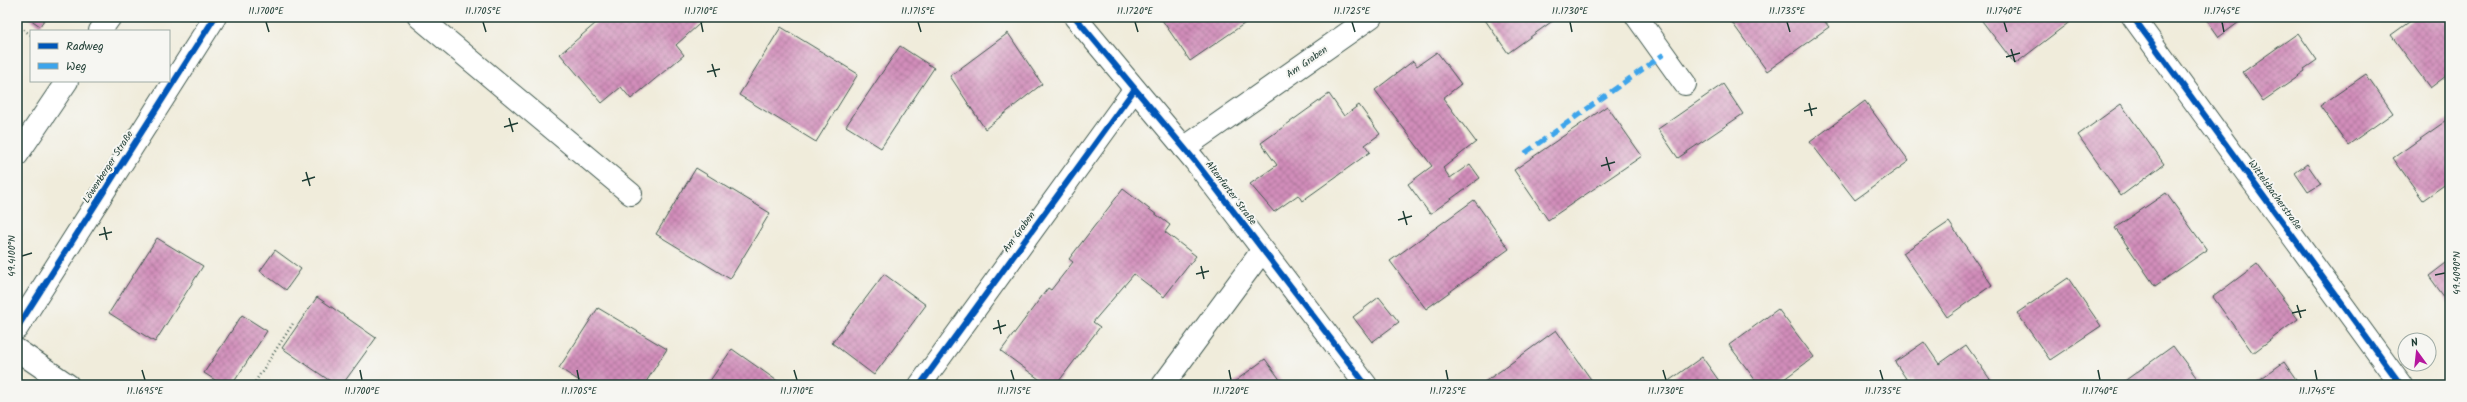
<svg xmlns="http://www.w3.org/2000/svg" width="2467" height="402" font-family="Kalam,sans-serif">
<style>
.building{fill:url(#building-cross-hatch)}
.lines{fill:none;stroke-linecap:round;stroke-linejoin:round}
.minor-casing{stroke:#3e574d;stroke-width:24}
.path{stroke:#3e574d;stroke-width:2.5;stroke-dasharray:1 3;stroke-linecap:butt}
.minor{stroke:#fff;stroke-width:22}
.quiet{stroke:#3da4eb;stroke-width:5;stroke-dasharray:10 5;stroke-linecap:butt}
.cycleway-casing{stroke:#f6f6f2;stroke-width:8}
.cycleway{stroke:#0057b8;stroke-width:6}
.ticks{fill:none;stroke:#1f3d34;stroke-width:1.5}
.labels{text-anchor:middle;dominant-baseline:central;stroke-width:4;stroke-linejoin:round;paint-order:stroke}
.street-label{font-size:10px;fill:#1f3d34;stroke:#f6f6f2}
.neatline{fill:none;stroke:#1f3d34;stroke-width:1.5}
.ticks-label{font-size:10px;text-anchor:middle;fill:#1f3d34}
</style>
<defs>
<pattern id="building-cross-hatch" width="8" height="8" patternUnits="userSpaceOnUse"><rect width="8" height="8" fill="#d18dba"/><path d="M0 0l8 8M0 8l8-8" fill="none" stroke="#a97498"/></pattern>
</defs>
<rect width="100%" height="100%" fill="#f6f6f2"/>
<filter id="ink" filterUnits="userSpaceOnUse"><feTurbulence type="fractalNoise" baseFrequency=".025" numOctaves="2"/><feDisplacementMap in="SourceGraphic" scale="8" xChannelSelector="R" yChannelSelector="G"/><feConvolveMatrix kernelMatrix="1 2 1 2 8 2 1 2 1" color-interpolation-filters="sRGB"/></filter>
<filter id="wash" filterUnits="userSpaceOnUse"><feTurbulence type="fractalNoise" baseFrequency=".012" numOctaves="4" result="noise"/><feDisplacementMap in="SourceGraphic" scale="16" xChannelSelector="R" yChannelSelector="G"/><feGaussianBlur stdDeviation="0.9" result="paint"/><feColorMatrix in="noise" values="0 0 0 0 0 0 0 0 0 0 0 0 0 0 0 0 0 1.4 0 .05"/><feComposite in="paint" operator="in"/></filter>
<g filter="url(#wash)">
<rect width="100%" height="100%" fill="#f0ecdb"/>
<g id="blocks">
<!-- building -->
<g class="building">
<polygon points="27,17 46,17 40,26"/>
<polygon points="603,17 707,17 676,45 684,55 631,99 621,87 602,103 560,54"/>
<polygon points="1160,17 1254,17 1190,61"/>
<polygon points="1483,17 1558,17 1508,53"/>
<polygon points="1728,17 1821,17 1829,27 1767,71"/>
<polygon points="1979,17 2076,17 2015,64"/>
<polygon points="2205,17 2246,17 2219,37"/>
<polygon points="2416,17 2450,17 2450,73 2430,88 2391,35"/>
<polygon points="781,27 858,74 816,142 739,95"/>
<polygon points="1008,33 1042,84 985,129 950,76"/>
<polygon points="2298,33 2317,60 2304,69 2305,72 2263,101 2243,72"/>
<polygon points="900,46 934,68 881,148 846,126"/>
<polygon points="1437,52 1461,84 1443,98 1476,142 1443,168 1450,178 1470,164 1480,178 1430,214 1408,184 1432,166 1375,90 1413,61 1417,66"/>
<polygon points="2366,74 2393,113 2348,145 2320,106"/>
<polygon points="1723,84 1743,114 1678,158 1658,129"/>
<polygon points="1329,94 1344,116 1359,105 1380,134 1365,145 1370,152 1337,176 1302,201 1298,195 1274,212 1250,184 1277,165 1261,143"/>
<polygon points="1865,101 1909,161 1855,200 1810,142"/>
<polygon points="2121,104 2164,164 2121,196 2078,135"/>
<polygon points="1607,106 1642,156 1548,220 1514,170"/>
<polygon points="2450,118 2450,181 2423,200 2393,158"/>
<polygon points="2307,164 2321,184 2308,192 2295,173"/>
<polygon points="696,168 770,213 730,279 656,234"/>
<polygon points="1123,189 1170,225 1165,232 1196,256 1164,297 1134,274 1093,322 1100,327 1056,385 1047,385 1001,351 1048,288 1051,290 1073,262 1069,259"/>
<polygon points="2166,193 2207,250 2155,286 2115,228"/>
<polygon points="1474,200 1509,249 1426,309 1390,261"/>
<polygon points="1949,222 1992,285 1947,317 1903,253"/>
<polygon points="157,238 203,266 155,342 109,313"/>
<polygon points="275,250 301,269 286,290 260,271"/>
<polygon points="2450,260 2450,305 2429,276"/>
<polygon points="2257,264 2298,319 2253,353 2213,297"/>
<polygon points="884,274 926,305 874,375 832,343"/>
<polygon points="2068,278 2101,326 2050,360 2017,313"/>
<polygon points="317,297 376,338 342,385 336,385 282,348"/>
<polygon points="1379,297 1399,322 1372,342 1353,317"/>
<polygon points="598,308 667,349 644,385 586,385 559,368"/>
<polygon points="1778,309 1814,357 1776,385 1759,385 1729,345"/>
<polygon points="242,315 267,331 232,385 223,385 204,373"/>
<polygon points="1556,330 1595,385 1480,385 1503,369"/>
<polygon points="1924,342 1939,364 1966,345 1994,385 1915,385 1913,381 1909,383 1895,362"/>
<polygon points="2173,346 2202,385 2119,385"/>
<polygon points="732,349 783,385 707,385"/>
<polygon points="1702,357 1722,385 1663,385"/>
<polygon points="1265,359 1284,385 1230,385"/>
<polygon points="2284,362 2300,385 2252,385"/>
</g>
</g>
</g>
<g filter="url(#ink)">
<use href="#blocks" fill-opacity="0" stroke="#3e574d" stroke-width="1"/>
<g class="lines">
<!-- minor casing -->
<g class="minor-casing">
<g id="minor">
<polyline points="419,17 631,194"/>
<polyline points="1075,17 1195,161 1366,385"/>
<polyline points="1637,17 1685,84"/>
<polyline points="2133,17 2401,385"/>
<polyline points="100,31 110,17"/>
<polyline points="1184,148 1371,17"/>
<polyline points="17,155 67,81"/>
<polyline points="17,328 215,17"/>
<polyline points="17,350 68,385"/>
<polyline points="920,385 1134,90"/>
<polyline points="1163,385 1262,251"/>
</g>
</g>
<!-- path -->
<g class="path">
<polyline points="17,25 31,35"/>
<polyline points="253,385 294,322"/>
</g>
<!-- minor -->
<use href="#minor" class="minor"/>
<!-- quiet -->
<polyline class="quiet" points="1525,153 1664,54"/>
<!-- cycleway casing -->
<g class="cycleway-casing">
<g id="cycleway">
<polyline points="1075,17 1195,161 1366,385"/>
<polyline points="2133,17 2401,385"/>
<polyline points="17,328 215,17"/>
<polyline points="920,385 1134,90"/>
</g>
</g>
<!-- cycleway -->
<use href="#cycleway" class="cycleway"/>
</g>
</g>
<!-- ticks -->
<path class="ticks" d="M 266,22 L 269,32M 483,22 L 486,32M 701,22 L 703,32M 918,22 L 921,32M 1135,22 L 1138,32M 1352,22 L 1355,32M 1570,22 L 1572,32M 1787,22 L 1790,32M 2004,22 L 2007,32M 2222,22 L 2224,32M 2011,49 L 2015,62M 2006,57 L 2020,53M 712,64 L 716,77M 707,72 L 720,69M 1809,103 L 1812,116M 1804,111 L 1817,108M 509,118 L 513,132M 504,127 L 518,123M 1606,157 L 1610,171M 1601,166 L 1615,162M 306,172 L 310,186M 302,181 L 315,177M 1403,211 L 1407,225M 1398,220 L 1412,216M 104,227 L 107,240M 99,235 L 112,232M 22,256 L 32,253M 1201,266 L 1204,279M 1196,274 L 1209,271M 2435,275 L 2445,273M 2297,305 L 2301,318M 2292,313 L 2306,310M 998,320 L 1001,334M 993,329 L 1006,325M 142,370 L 145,380M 360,370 L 362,380M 577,370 L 579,380M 794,370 L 797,380M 1011,370 L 1014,380M 1229,370 L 1231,380M 1446,370 L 1448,380M 1663,370 L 1666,380M 1880,370 L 1883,380M 2098,370 L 2100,380M 2315,370 L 2317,380"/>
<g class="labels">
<!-- street labels -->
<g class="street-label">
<text transform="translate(1307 62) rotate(-35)">Am Graben</text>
<text transform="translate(108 167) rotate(-57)">Löwenberger Straße</text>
<text transform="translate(1231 193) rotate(53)">Altenfurter Straße</text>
<text transform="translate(2275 195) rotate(54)">Wittelsbacherstraße</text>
<text transform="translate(1019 232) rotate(-54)">Am Graben</text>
</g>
</g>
<!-- margin -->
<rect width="2467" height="402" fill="none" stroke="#f6f6f2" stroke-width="44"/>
<!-- legend -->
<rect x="30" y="30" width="140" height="52" fill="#f6f6f2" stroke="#a0aca6"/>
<rect x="38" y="43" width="20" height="6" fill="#0057b8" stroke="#a0aca6"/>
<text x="66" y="50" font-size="12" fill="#1f3d34">Radweg</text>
<rect x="38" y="63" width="20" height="6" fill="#3da4eb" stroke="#a0aca6"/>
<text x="66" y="70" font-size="12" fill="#1f3d34">Weg</text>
<!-- north arrow -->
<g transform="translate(2417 352) rotate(345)"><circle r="19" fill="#f6f6f2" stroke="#a0aca6"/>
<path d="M0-3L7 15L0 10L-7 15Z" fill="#b5179e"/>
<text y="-6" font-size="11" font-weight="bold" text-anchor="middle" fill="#1f3d34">N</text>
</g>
<rect x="22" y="22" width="2423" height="358" class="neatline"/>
<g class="ticks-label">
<text x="266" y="14">11.1700°E</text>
<text x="483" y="14">11.1705°E</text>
<text x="701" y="14">11.1710°E</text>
<text x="918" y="14">11.1715°E</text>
<text x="1135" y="14">11.1720°E</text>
<text x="1352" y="14">11.1725°E</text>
<text x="1570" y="14">11.1730°E</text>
<text x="1787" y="14">11.1735°E</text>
<text x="2004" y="14">11.1740°E</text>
<text x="2222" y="14">11.1745°E</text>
<text transform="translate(11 256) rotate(-90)" y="4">49.4100°N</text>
<text transform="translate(2456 273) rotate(-90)" y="4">49.4090°N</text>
<text x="145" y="394">11.1695°E</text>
<text x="362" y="394">11.1700°E</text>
<text x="579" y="394">11.1705°E</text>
<text x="797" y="394">11.1710°E</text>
<text x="1014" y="394">11.1715°E</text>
<text x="1231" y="394">11.1720°E</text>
<text x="1448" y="394">11.1725°E</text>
<text x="1666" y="394">11.1730°E</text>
<text x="1883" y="394">11.1735°E</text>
<text x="2100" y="394">11.1740°E</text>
<text x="2317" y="394">11.1745°E</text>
</g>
</svg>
